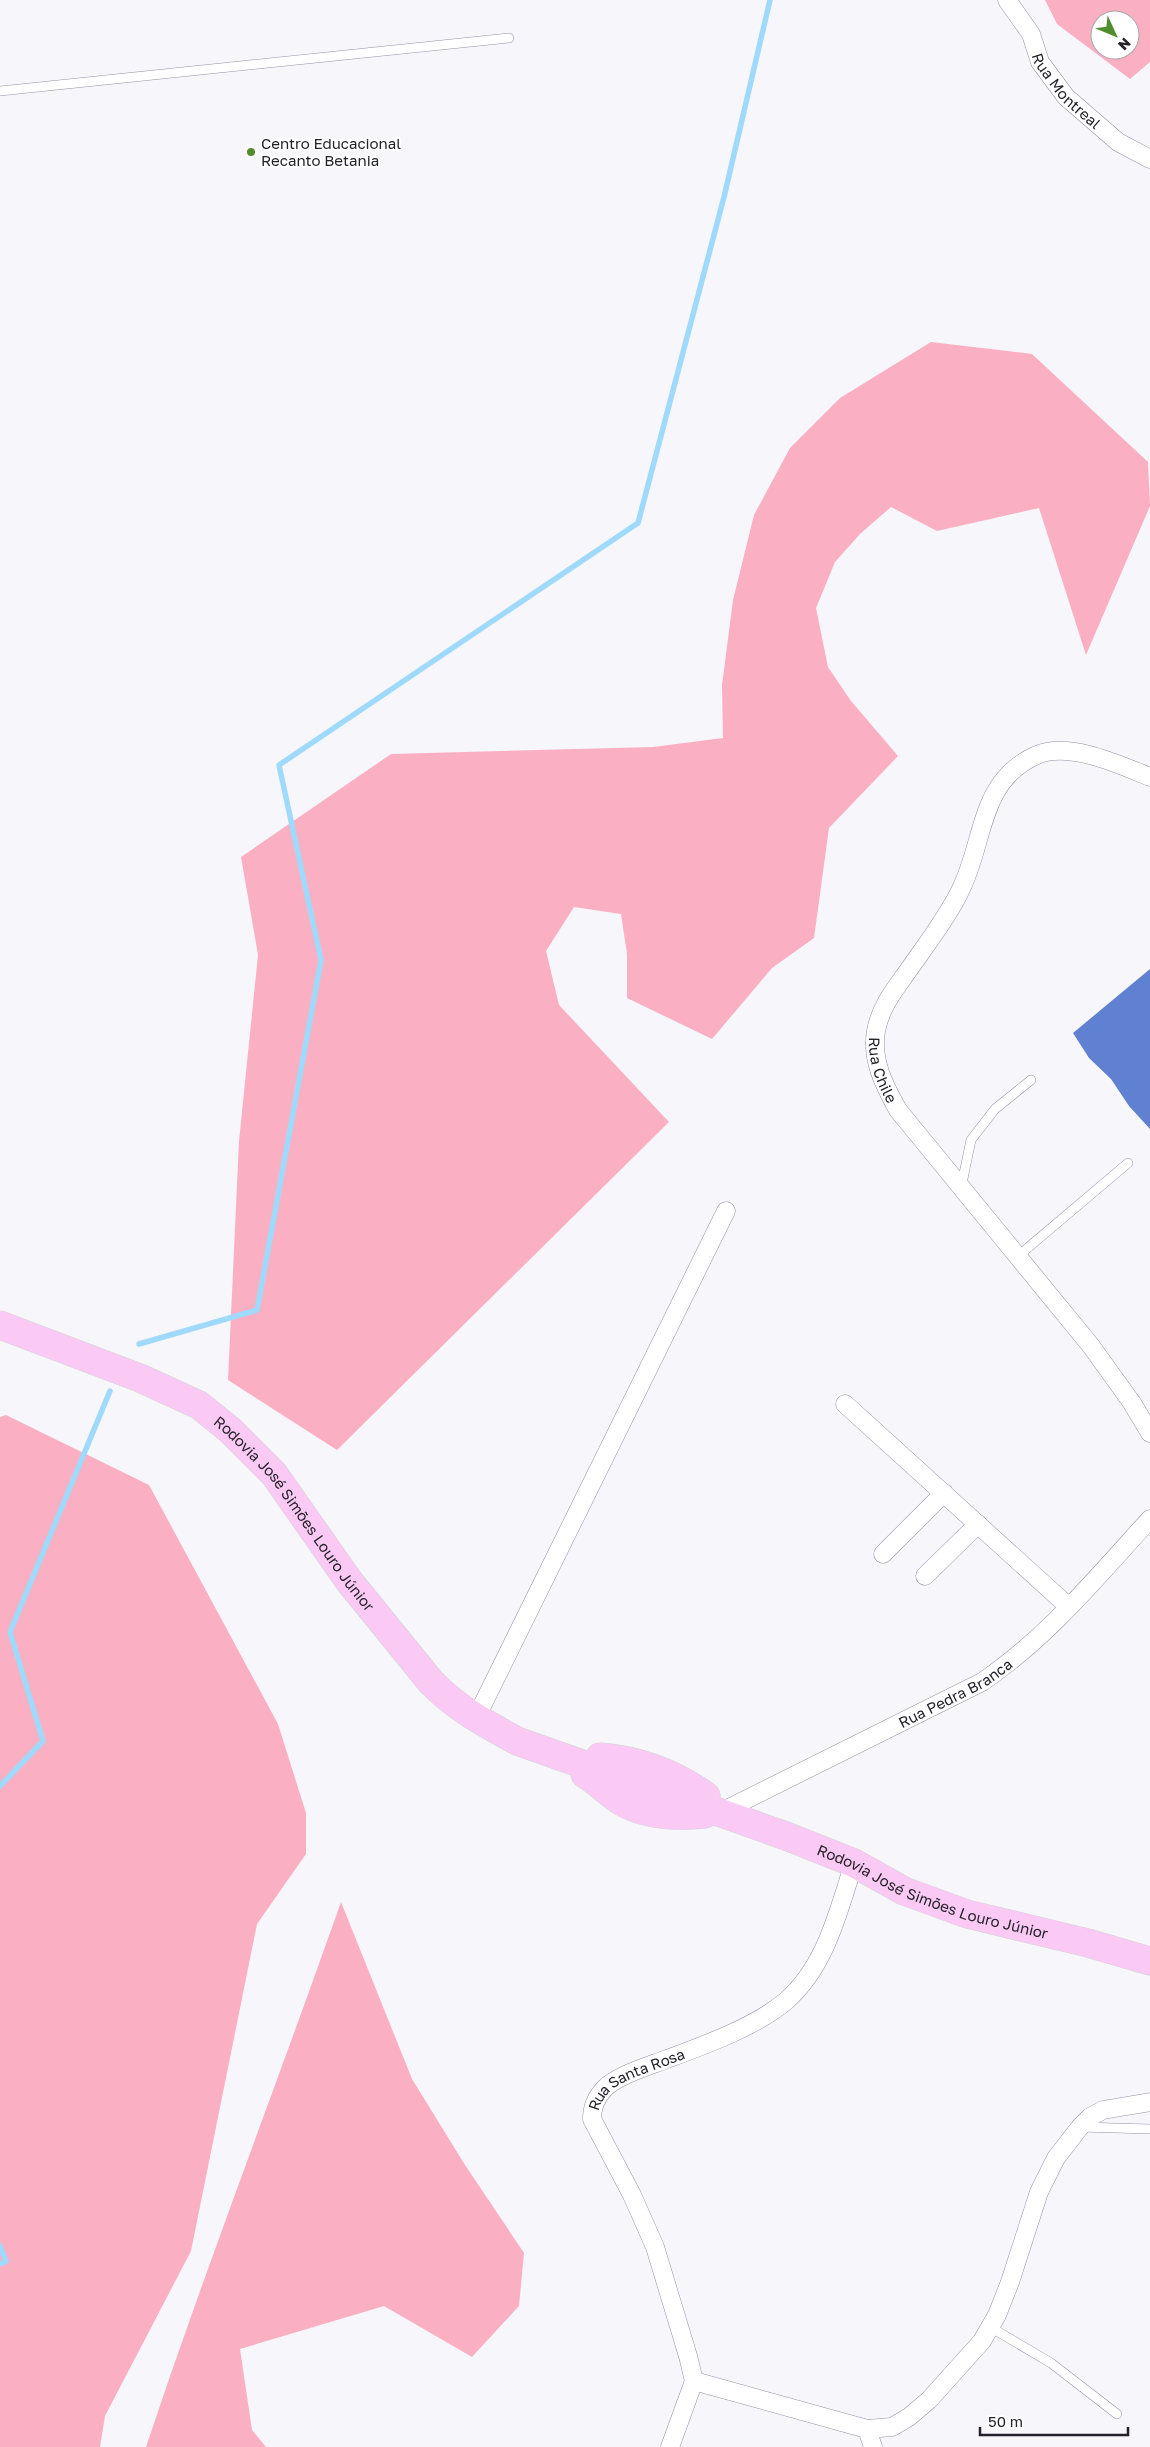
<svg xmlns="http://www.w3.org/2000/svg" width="1150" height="2447" font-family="'Golos Text',sans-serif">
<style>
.green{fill:#fab0c2;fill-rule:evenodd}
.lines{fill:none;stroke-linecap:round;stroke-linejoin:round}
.stream{stroke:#9fdafc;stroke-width:5.5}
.building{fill:#6081d2}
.service-casing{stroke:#9791a8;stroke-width:10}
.minor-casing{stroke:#9791a8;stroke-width:19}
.primary-casing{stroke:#d3d3d5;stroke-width:29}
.service{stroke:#fff;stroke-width:9}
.minor{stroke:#fff;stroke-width:18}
.primary{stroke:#facaf4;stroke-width:28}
.poi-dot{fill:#508d2d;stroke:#fff;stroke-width:2}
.labels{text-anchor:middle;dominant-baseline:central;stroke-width:4;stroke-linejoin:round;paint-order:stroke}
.street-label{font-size:15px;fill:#25222b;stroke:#fff}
.poi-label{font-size:15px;fill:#25222b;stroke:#fff;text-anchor:start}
</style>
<rect width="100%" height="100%" fill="#f7f6fb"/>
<!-- green -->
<g class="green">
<path d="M 1045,0 L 1150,0 L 1150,62 L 1130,79 L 1057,24 ZM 1100,20 L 1130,20 L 1130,50 L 1100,50 Z"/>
<polygon points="931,342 1032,354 1148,462 1150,506 1086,655 1039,508 937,531 891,507 860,534 835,562 816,608 828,667 851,701 898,756 829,828 814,938 772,968 712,1039 627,998 627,954 621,914 574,907 546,951 559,1005 669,1122 337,1450 228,1380 239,1141 258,955 241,857 391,754 653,747 723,738 722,685 733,600 754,515 790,448 840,398"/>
<polygon points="6,1415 149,1485 278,1724 306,1813 306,1854 257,1924 191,2251 105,2416 100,2447 0,2447 0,1417"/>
<path d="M 341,1902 L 412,2079 L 465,2165 L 524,2253 L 519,2306 L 472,2357 L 384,2306 L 240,2349 L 252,2430 L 266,2447 L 146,2447 C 207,2264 277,2084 341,1902 Z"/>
</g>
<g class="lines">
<!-- stream -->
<g class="stream">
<polyline points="139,1344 257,1310 321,960 279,765 638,523 724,197 770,0"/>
<polyline points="0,1786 43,1741 10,1632 110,1391"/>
<polyline points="0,2246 6,2261 0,2264"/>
</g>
</g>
<!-- building -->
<polygon class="building" points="1150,969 1150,1129 1129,1106 1111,1079 1089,1058 1073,1033"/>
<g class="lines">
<!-- service casing -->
<g class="service-casing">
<g id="service">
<polyline points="0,91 509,38"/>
<polyline points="961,1188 971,1140 995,1109 1031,1080"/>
<polyline points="1017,1257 1128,1163"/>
<polyline points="1080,2127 1150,2129"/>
<polyline points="990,2327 1051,2363 1117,2414"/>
</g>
</g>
<!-- minor casing -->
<g class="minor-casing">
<g id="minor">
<path id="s1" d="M 1007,0 L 1031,34 L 1040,62 L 1066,97 L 1118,142 L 1150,159"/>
<path id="s2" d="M 1150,777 C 1120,765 1069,741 1037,755 C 979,780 985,840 961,889 C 948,917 923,949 905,975 C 892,993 880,1009 876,1031 C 871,1060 884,1085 898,1110 L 1091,1346 L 1132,1403 L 1150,1433"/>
<polyline points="845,1404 1069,1607"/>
<polyline points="883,1554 944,1493"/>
<polyline points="925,1576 978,1524"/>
<polyline points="476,1718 726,1211"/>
<path id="s3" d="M 719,1813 L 982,1682 C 1047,1638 1097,1577 1150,1519"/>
<polyline points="694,2381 867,2429 892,2427 909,2417 929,2400 982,2341 997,2315 1010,2282 1039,2192 1056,2158 1080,2127 1090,2117 1103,2110 1150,2102"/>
<polyline points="867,2429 873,2447"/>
<path id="s4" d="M 670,2447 L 694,2381 L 688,2356 L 655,2247 L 632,2195 L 592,2119 C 592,2107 596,2097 605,2088 C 618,2075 649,2066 667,2059 C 705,2045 755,2027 786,2001 C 826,1966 838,1912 854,1863"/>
</g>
</g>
<!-- primary casing -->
<g class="primary-casing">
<g id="primary">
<path id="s5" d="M 0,1325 L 140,1378 L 199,1405 L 230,1430 L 274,1474 L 349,1581 L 431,1682 C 456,1708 486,1724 517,1741 L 786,1836 L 854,1863 L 904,1891 L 967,1914 L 1088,1943 L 1150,1961"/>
<path d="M 600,1757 C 639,1760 674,1773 706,1796"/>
<path d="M 585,1774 C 597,1781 607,1792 619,1800 C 644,1816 677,1817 705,1814"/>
</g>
</g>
<!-- service -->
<use href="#service" class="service"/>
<!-- minor -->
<use href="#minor" class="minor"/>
<!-- primary -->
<use href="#primary" class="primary"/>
</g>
<!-- markers -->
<circle class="poi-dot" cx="251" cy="152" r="5"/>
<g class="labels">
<!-- street labels -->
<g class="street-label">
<text stroke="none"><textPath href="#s1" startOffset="110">Rua Montreal</textPath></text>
<text stroke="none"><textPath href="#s2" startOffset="484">Rua Chile</textPath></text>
<text stroke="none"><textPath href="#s5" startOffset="360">Rodovia José Simões Louro Júnior</textPath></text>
<text stroke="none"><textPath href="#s3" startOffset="265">Rua Pedra Branca</textPath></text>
<text stroke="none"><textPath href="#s5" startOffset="1125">Rodovia José Simões Louro Júnior</textPath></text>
<text stroke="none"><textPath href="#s4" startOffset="418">Rua Santa Rosa</textPath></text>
</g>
<!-- poi labels -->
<g class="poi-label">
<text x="261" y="143">Centro Educacional<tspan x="261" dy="17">Recanto Betania</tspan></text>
</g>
</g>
<!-- north arrow -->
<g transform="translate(1115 35) rotate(134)"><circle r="24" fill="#ffffff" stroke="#a8a7aa"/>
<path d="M0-4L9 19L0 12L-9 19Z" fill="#508d2d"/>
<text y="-8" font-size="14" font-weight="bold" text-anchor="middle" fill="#25222b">N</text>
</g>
<!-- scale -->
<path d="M980 2427v8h148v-8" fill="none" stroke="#25222b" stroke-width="2.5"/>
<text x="988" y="2427" font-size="15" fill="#25222b" stroke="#ffffff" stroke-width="4" paint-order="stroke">50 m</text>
</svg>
